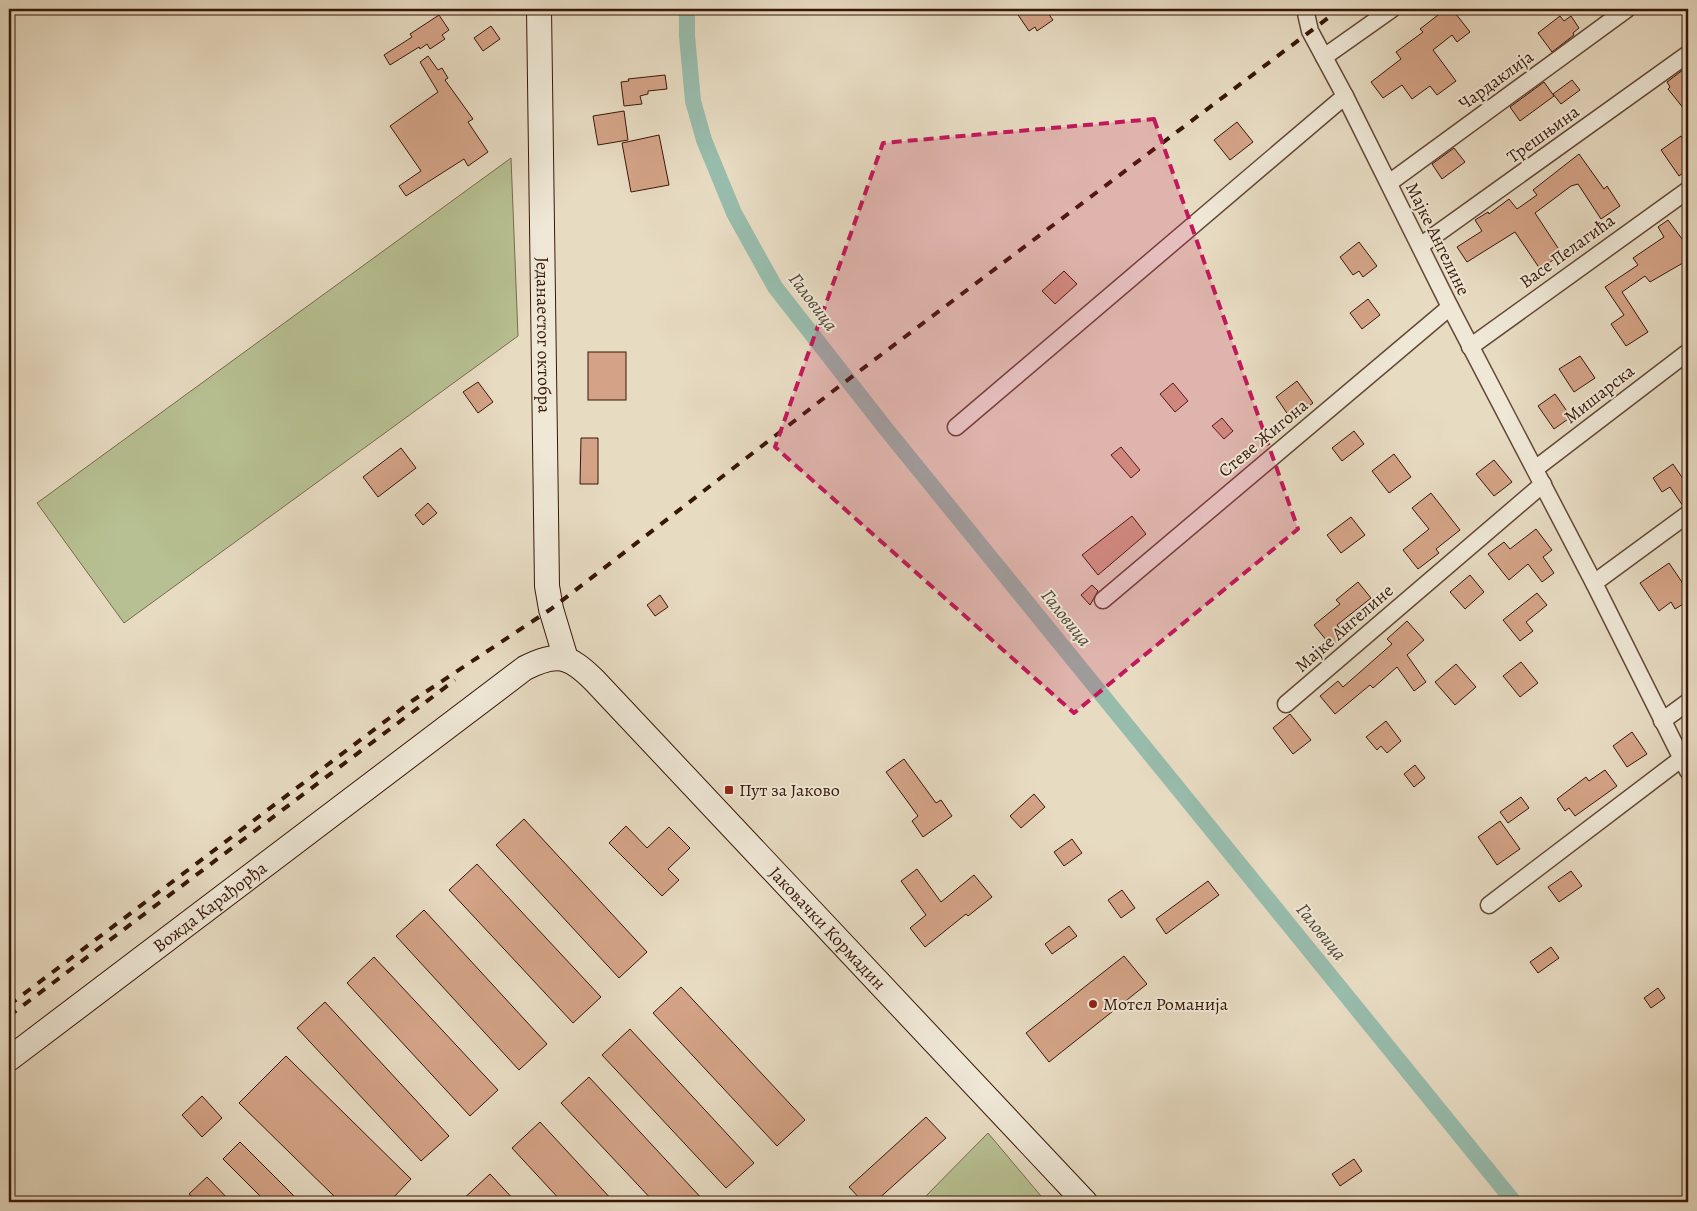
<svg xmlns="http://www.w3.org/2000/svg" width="1697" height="1211" font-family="Alegreya,serif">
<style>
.green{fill:#b7c092;stroke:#786c4c}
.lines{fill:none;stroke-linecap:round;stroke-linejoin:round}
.canal{stroke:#98bcac;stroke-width:16}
.building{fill:#d4a387;stroke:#381707}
.minor-casing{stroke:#644836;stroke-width:19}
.secondary-casing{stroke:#381707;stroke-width:26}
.minor{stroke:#efe8d7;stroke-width:16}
.secondary{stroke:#efe8d7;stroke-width:24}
.rail{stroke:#381707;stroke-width:4;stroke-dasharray:9 9;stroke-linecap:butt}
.marked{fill:#c2185b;fill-opacity:0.2;stroke:#c2185b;stroke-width:4;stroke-dasharray:10 6;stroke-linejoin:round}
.poi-dot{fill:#8f2418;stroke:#efe8d7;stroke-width:2}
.labels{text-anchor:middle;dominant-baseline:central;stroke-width:4;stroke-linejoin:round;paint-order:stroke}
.street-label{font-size:18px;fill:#381707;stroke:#efe8d7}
.poi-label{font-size:18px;fill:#381707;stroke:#efe8d7;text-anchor:start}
.water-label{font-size:19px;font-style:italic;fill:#554939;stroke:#efe8d7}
</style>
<rect width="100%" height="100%" fill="#e7dbc2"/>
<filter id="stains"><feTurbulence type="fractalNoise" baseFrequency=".004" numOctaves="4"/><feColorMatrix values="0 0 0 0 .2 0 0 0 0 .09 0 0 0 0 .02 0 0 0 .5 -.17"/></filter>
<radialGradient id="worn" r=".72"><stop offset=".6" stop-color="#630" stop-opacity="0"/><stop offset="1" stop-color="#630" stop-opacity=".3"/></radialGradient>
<!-- green -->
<g class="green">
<polygon points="511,158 518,336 124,623 37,503"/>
<polygon points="988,1133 1046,1202 920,1202"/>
</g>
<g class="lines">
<!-- canal -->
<polyline class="canal" points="687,9 687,36 693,101 704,140 734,213 775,287 886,429 1514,1202"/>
</g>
<!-- building -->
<g class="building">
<polygon points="1014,9 1045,9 1053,20 1037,31 1035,27 1029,31"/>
<polygon points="1434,9 1452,9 1470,32 1457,42 1452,35 1433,50 1456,81 1437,95 1430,86 1412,99 1402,85 1383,98 1371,82 1401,59 1396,52 1423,32 1420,29 1438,15"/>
<polygon points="439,15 449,30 442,35 445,39 430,49 427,44 420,49 419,47 390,65 384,55 412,37 410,34"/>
<polygon points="1560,16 1564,21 1571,16 1579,28 1573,33 1574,35 1552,52 1538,33"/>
<polygon points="491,26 500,39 483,51 474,38"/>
<polygon points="428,56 438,70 442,68 448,78 445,80 473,119 468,122 488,152 468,166 464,159 406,196 399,186 421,171 390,126 438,92 420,62"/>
<polygon points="1688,66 1688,114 1668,89 1670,87 1667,82"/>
<polygon points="665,75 667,89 648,91 648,94 640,96 642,104 624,106 621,82 629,81 628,79"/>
<polygon points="1572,80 1580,90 1561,104 1553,94"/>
<polygon points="1544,82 1554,96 1520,121 1510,107"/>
<polygon points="624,111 628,140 598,145 593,116"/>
<polygon points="1237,122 1253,142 1230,160 1214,140"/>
<polygon points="659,135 669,185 631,192 622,143"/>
<polygon points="1681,136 1688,147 1688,169 1679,176 1661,150"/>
<polygon points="1454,148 1465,162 1442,179 1432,164"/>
<polygon points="1579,154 1604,189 1607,186 1620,206 1601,219 1578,184 1571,186 1535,213 1562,254 1540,269 1515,232 1467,262 1457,247 1482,231 1475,220 1488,212 1489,214 1509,199 1517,209 1537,195 1533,190"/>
<polygon points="1668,220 1688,247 1688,260 1650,282 1645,276 1622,292 1648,332 1626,346 1611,324 1624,315 1605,287 1638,265 1633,258 1664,237 1658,227"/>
<polygon points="1359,242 1377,266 1363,277 1359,271 1353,275 1340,257"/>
<polygon points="1064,271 1077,284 1055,304 1042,291"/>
<polygon points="1368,299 1380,315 1362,329 1350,313"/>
<rect x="588" y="352" width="38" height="48"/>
<polygon points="1580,356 1595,378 1574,392 1559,369"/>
<polygon points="1297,381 1313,403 1291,419 1276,397"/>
<polygon points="478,382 493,402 478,413 463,392"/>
<polygon points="1173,383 1188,401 1175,412 1160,394"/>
<polygon points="1555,394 1571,417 1554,429 1538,406"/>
<polygon points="1222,418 1233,431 1224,439 1212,426"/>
<polygon points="1354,431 1364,444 1342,461 1332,448"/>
<polygon points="581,438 598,438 598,484 580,484"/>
<polygon points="1121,447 1140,470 1131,478 1111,455"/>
<polygon points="401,448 416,468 378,497 363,477"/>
<polygon points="1394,454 1411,477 1389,493 1372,471"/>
<polygon points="1494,460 1512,482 1494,496 1476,474"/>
<polygon points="1673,464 1688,486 1688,504 1683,506 1670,487 1662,492 1653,478"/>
<polygon points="1431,493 1460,530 1436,549 1439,553 1418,569 1403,550 1429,529 1412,508"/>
<polygon points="428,503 437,513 423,525 415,515"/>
<polygon points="1132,516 1146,534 1098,575 1082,555"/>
<polygon points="1351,517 1365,535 1341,553 1327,535"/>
<polygon points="1536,529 1552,550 1543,557 1554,573 1542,582 1528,564 1509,580 1488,554 1504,542 1510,549"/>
<polygon points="1669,563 1688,591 1688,601 1675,609 1671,602 1659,611 1640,583"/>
<polygon points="1470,575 1484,592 1465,609 1450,592"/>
<polygon points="1358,582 1371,598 1337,625 1345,635 1331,646 1314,625 1340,604 1336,600"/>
<polygon points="1092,585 1098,591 1090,605 1081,595"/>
<polygon points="1537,593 1547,605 1526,622 1533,631 1520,641 1503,620"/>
<polygon points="660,595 668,607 655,616 647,605"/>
<polygon points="1407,621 1424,640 1407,655 1426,682 1414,691 1397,667 1373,688 1370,685 1335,714 1320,696 1338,681 1343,687 1392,644 1387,639"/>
<polygon points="1521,662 1538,683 1520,697 1503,676"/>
<polygon points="1456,664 1476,687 1455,705 1435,682"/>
<polygon points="1290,714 1311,740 1293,754 1273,728"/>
<polygon points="1386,721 1401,741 1387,753 1381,746 1377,750 1366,737"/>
<polygon points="1632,732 1647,754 1627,767 1613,746"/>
<polygon points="904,759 936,803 941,800 952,816 923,837 912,821 918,816 886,772"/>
<polygon points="1415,765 1425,778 1414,787 1404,774"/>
<polygon points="1605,770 1617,786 1575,816 1569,808 1565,811 1557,799 1586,777 1589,781"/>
<polygon points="1034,794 1045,807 1021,828 1010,816"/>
<polygon points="1521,797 1529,808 1508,823 1500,812"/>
<polygon points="524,819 647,952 619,978 496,845"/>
<polygon points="1500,821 1520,849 1497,865 1478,837"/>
<polygon points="626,826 647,848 669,827 690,848 668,869 679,880 662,896 609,843"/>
<polygon points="1072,839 1082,853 1064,866 1054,852"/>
<polygon points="477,864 601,997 573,1023 449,890"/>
<polygon points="917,869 941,902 974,875 992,897 968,916 966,914 925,947 910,928 926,915 901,881"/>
<polygon points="1571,871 1582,886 1559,902 1548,887"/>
<polygon points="1208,881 1219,895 1166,934 1156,919"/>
<polygon points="1122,890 1135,908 1121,918 1108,900"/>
<polygon points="424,910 547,1044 519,1070 396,936"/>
<polygon points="1069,926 1077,936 1052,954 1045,944"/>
<polygon points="1551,947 1559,958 1538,973 1530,962"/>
<polygon points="1124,956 1147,984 1049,1062 1026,1033"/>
<polygon points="374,957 498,1090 470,1116 347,983"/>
<polygon points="681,987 805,1120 777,1146 653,1013"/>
<polygon points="1658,988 1665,998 1651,1008 1644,998"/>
<polygon points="325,1002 449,1136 421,1161 297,1028"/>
<polygon points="630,1029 754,1163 726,1188 602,1055"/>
<polygon points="286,1056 411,1179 389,1202 340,1202 239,1103"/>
<polygon points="589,1077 705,1202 654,1202 561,1103"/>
<polygon points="202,1096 222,1118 202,1137 182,1115"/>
<polygon points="926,1117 946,1138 875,1202 863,1202 849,1187"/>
<polygon points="540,1122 614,1202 562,1202 512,1148"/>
<polygon points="240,1142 300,1202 266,1202 223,1159"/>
<polygon points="1354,1159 1362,1171 1340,1186 1332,1174"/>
<polygon points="490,1174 516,1202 460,1202"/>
<polygon points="207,1177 231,1202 198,1202 189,1194"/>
</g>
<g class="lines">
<!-- minor casing -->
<g class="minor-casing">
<g id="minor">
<polyline points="1305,9 1310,31 1345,96 1450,307 1594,583 1688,771"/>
<polyline points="1324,57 1392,9"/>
<polyline points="1389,183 1627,9"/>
<polyline points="1420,246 1688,54"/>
<polyline points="1470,347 1688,190"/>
<polyline points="956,427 1345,96"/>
<polyline points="1535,469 1688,352"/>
<polyline points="1594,583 1688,514"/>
<polyline points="1103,600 1450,307"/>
<polyline points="1286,704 1543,484"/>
<polyline points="1662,721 1688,702"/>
<polyline points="1489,905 1681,759"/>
</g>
</g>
<!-- secondary casing -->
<g class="secondary-casing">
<g id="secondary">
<path id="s1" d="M 539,9 L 547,586 L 551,609 L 566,659"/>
<path id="s2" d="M 9,1059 L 525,668 C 557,652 569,655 594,680 L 1085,1202"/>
</g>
</g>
<!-- minor -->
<use href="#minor" class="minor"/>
<!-- secondary -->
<use href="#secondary" class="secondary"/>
<!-- rail -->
<g class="rail">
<polyline points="9,1005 412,701 551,609 837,388 1340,9"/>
<polyline points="9,1016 455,680"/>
</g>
</g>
<!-- marked area -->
<path class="marked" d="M 1154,119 L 1298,529 L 1074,713 L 775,447 L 883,143 Z"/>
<!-- markers -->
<g class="poi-dot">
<rect x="724" y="785" width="10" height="10" rx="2.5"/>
<circle cx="1093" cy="1004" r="5"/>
</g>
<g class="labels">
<!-- street labels -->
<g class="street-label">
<text transform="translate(1496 80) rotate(-36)">Чардаклија</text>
<text transform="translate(1543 134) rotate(-36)">Трешњина</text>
<text transform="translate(1438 239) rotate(64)">Мајке Ангелине</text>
<text transform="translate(1567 251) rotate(-36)">Васе Пелагића</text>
<text stroke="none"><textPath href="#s1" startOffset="326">Једанаестог октобра</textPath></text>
<text transform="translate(1599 394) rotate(-38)">Мишарска</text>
<text transform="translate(1263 438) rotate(-40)">Стеве Жигона</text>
<text transform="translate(1344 628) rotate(-41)">Мајке Ангелине</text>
<text stroke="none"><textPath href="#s2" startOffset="252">Вожда Карађорђа</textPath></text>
<text stroke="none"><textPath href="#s2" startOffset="1066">Јаковачки Кормадин</textPath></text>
</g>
<!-- poi labels -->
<g class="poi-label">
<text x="739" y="790">Пут за Јаково</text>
<text x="1103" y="1004">Мотел Романија</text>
</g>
<!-- water labels -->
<g class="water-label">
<text transform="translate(813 302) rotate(53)">Галовица</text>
<text transform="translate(1066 618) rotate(51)">Галовица</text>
<text transform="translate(1321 932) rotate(51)">Галовица</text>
</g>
</g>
<!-- margin -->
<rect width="1697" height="1211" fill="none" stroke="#e7dbc2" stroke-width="30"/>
<rect x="10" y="10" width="1677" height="1191" fill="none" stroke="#381707" stroke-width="2.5"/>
<rect x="15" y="15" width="1667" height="1181" fill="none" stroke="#381707"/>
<rect width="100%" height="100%" filter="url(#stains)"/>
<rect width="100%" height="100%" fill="url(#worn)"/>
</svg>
